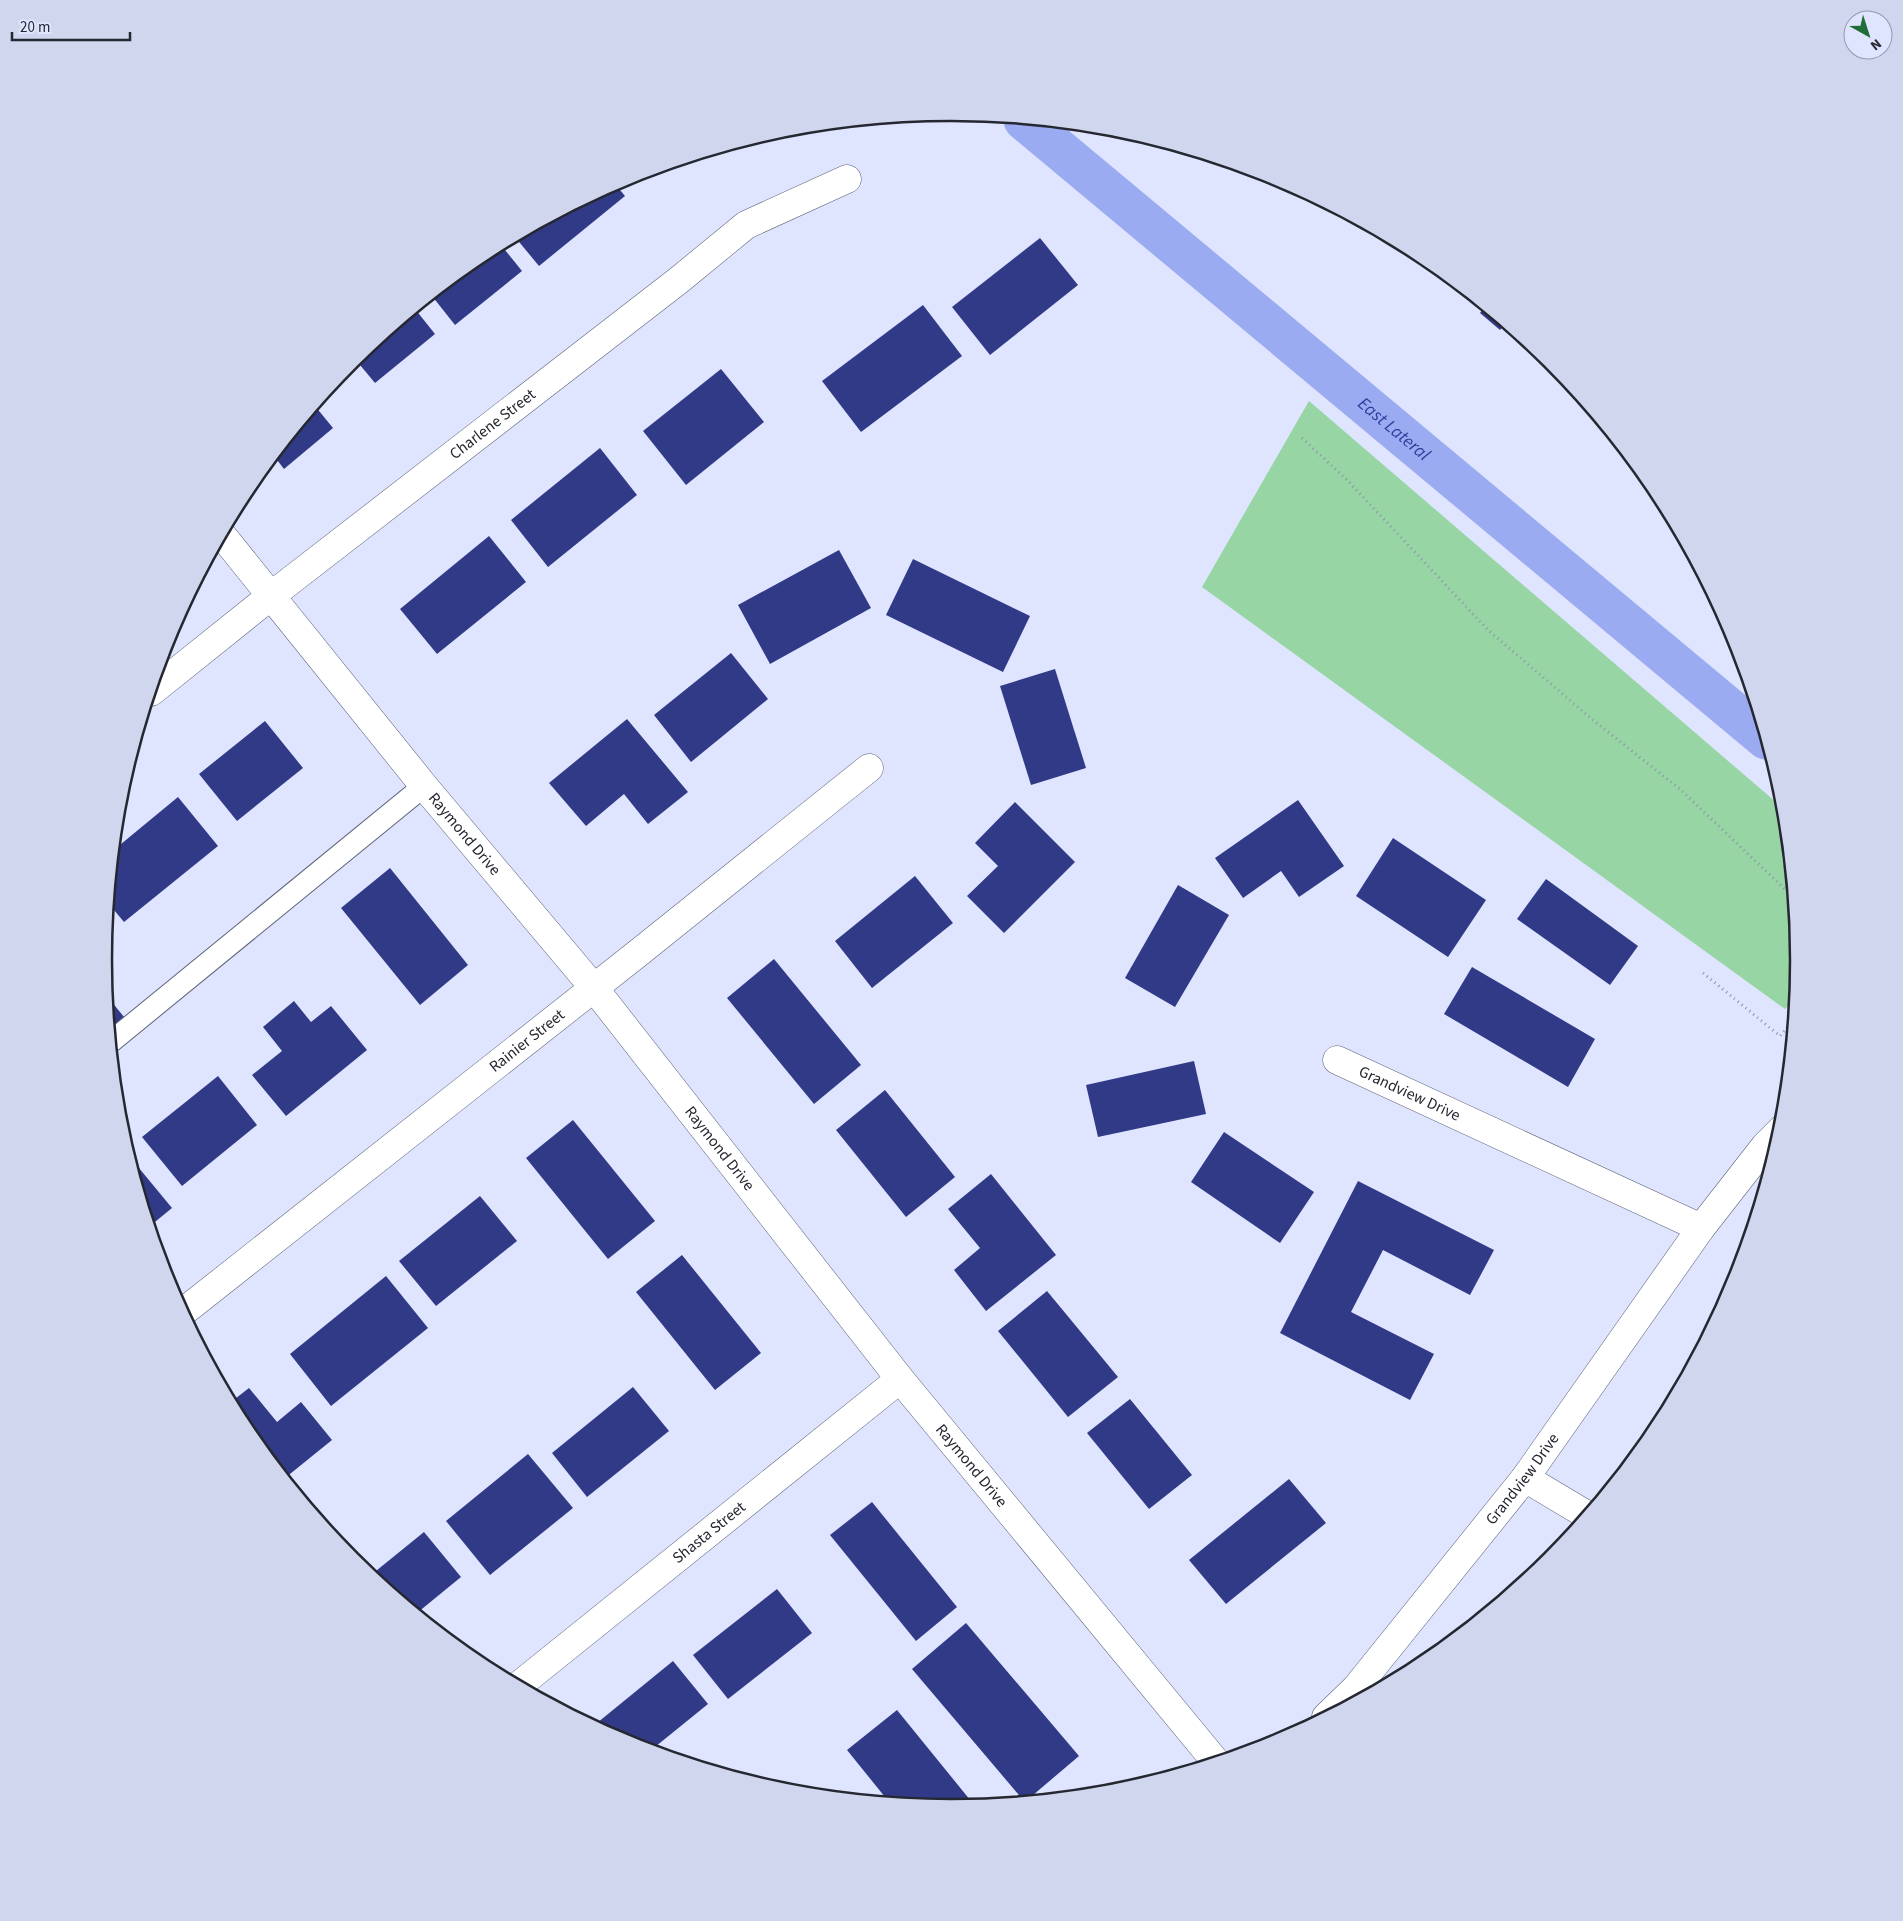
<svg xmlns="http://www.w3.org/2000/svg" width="1903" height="1921" font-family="'Source Sans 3',sans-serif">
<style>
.green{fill:#97d5a4}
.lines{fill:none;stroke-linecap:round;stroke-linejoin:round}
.canal{stroke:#9babf1;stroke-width:41}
.building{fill:#313a87}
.lane-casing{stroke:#5e6378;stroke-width:23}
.street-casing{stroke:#5e6378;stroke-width:29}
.secondary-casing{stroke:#5e6378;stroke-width:29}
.path{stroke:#8f93a6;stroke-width:3;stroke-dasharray:1 4;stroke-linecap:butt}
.lane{stroke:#fff;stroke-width:21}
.street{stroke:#fff;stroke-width:28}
.secondary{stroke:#fff;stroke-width:28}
.labels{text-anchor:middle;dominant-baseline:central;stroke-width:5;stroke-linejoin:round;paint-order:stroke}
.street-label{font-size:16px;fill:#252731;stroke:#dfe5fe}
.water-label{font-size:18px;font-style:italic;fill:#333a9d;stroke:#dfe5fe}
.rim{fill:none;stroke:#252731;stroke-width:2.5}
</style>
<rect width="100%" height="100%" fill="#dfe5fe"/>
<!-- green -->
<polygon class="green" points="1309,401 1784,809 1799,960 1795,999 1785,1009 1202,587"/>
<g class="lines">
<!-- canal -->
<path class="canal" id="s1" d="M 1024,120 L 1766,739"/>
</g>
<!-- building -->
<g class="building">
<polygon points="615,184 625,196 539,266 515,237"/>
<polygon points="1040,238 1078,285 990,355 952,307"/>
<polygon points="501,245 522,271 455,325 432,296 481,255"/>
<polygon points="923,305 962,356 861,432 822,381"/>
<polygon points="1485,307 1505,324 1500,330 1480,313"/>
<polygon points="415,309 435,334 375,383 355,359"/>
<polygon points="721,369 764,422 686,485 643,431"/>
<polygon points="315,406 333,428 284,469 274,456"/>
<polygon points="600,448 637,495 548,567 511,520"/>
<polygon points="489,536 526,582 437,654 400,609"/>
<polygon points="839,550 871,608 770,664 738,605"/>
<polygon points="913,559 1030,616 1003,672 886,615"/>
<polygon points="731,653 768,699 691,762 654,715"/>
<polygon points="1055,669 1086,768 1031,785 1000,686"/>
<polygon points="627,719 688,792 648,824 624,794 586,826 549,783"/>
<polygon points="265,721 303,768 237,821 199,774"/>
<polygon points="178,797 218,846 124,922 109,904 115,849"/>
<polygon points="1298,800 1344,866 1299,897 1281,871 1243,898 1215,858"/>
<polygon points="1015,802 1075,862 1004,933 967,896 998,866 975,843"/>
<polygon points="1393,838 1486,900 1448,957 1356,896"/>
<polygon points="390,868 468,965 420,1005 341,908"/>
<polygon points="915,876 953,923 872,988 835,941"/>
<polygon points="1546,879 1638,946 1610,985 1517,919"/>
<polygon points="1178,885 1229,915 1175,1007 1125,978"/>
<polygon points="774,959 861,1065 814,1104 727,998"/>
<polygon points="1472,967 1595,1039 1568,1087 1444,1014"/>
<polygon points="107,996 124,1017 110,1028"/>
<polygon points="294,1001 311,1022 331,1006 367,1050 286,1116 252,1075 282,1051 263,1027"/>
<polygon points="1194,1061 1206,1114 1098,1137 1086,1085"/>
<polygon points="218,1076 257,1125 182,1186 142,1137"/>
<polygon points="885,1090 955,1177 906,1217 836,1130"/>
<polygon points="573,1120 655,1221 608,1259 526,1158"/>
<polygon points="1224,1132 1314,1192 1280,1243 1191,1182"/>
<polygon points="129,1156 172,1208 150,1226"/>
<polygon points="991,1174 1056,1255 986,1311 954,1270 980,1248 948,1209"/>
<polygon points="1358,1181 1494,1250 1470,1295 1383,1250 1351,1312 1434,1354 1410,1400 1280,1333"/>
<polygon points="480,1196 517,1241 436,1306 399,1261"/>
<polygon points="682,1255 761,1353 715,1390 636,1292"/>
<polygon points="386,1276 428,1328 331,1406 290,1354"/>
<polygon points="1047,1291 1118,1377 1068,1417 998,1331"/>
<polygon points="633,1387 669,1431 587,1497 552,1453"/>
<polygon points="249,1388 277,1422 301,1402 332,1440 285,1478 246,1431 231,1402"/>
<polygon points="1130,1399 1192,1475 1149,1509 1087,1433"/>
<polygon points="528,1454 573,1508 490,1575 446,1521"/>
<polygon points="1289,1479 1326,1523 1226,1604 1189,1560"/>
<polygon points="872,1502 957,1607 916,1641 830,1535"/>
<polygon points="424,1532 461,1577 417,1613 371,1575"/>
<polygon points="777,1589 812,1633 728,1699 693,1655"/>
<polygon points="966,1623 1079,1756 1026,1801 1024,1801 912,1669"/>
<polygon points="673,1661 708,1704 650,1751 627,1744 603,1731 597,1723"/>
<polygon points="897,1710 975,1806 951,1808 889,1802 847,1750"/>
</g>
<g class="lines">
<!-- lane casing -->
<g class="lane-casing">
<polyline id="lane" points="112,1041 424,786"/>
</g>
<!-- street casing -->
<g class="street-casing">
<g id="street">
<path id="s2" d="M 222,535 L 424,786 L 594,988 L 900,1379 L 1216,1762"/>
<path id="s3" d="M 151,692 L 272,595 L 679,280 L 746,225 L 847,179"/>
<path id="s4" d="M 1337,1060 L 1701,1228"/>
<path id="s5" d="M 183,1312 L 637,954 L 869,768"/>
<polyline points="1525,1478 1587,1515"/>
<path id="s6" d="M 518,1686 L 900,1379"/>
</g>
</g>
<!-- secondary casing -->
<g class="secondary-casing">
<g id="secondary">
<path id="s7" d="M 1326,1717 L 1356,1688 L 1525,1478 L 1701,1228 L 1765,1146 L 1782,1129"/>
</g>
</g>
<!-- path -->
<g class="path">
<polyline points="1302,438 1347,480 1489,631 1593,720 1681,790 1793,897"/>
<polyline points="1703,973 1780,1036 1793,1021"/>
</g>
<!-- lane -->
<use href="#lane" class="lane"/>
<!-- street -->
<use href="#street" class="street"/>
<!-- secondary -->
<use href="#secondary" class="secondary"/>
</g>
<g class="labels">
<!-- street labels -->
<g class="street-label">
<text stroke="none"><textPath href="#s3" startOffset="434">Charlene Street</textPath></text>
<text stroke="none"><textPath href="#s2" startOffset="385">Raymond Drive</textPath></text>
<text stroke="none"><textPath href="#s5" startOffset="438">Rainier Street</textPath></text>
<text stroke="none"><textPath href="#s4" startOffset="80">Grandview Drive</textPath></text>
<text stroke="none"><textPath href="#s2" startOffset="790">Raymond Drive</textPath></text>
<text stroke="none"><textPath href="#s2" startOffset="1195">Raymond Drive</textPath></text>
<text stroke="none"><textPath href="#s7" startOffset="309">Grandview Drive</textPath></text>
<text stroke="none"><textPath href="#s6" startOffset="245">Shasta Street</textPath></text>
</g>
<!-- water labels -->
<g class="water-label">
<text stroke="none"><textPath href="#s1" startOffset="482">East Lateral</textPath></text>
</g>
</g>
<!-- crop -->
<path d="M0 0H1903V1921H0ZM112 960a839 839 0 1 1 1678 0a839 839 0 1 1-1678 0Z" fill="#d0d6ee" fill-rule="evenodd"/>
<path class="rim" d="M112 960a839 839 0 1 1 1678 0a839 839 0 1 1-1678 0Z"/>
<!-- north arrow -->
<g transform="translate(1868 35) rotate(141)"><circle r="24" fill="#dfe5fe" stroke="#9599ac"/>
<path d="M0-4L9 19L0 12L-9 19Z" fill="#226c39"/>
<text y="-8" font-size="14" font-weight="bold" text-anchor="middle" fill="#252731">N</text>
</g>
<!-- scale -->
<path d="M12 32v8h118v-8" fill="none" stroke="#252731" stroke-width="2.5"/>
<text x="20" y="32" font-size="15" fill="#252731" stroke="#dfe5fe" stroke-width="4" paint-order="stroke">20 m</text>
</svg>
